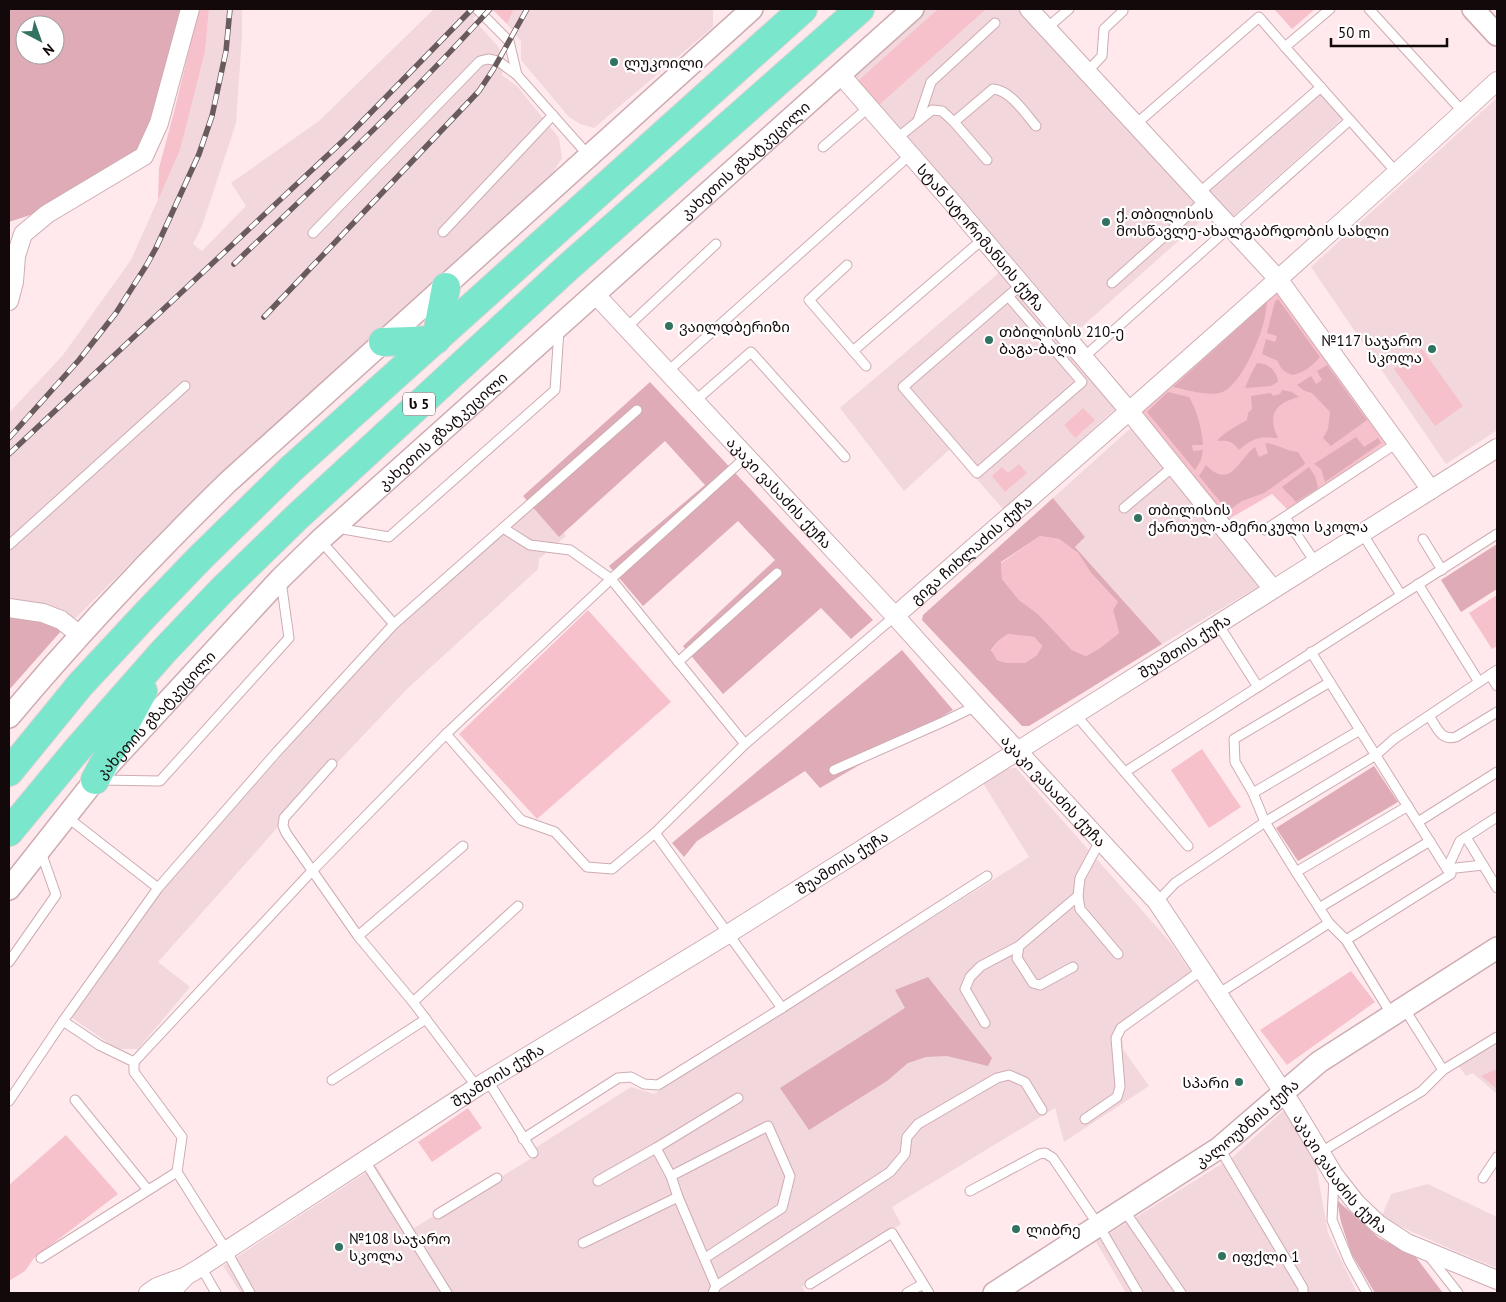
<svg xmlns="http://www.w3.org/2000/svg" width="1506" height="1302" font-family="'PT Sans','Noto Sans Georgian',sans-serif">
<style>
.built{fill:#f2d7dc}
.green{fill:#f7c1cc}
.forest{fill:#dfabb6;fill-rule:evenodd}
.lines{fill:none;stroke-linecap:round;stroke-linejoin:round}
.service-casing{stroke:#ceacb2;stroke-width:11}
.minor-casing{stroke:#ceacb2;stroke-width:20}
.tertiary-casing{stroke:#ceacb2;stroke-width:24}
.trunk-casing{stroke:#d5d3d3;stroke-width:30}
.service{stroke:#fff;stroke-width:9}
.minor{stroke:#fff;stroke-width:18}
.tertiary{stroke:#fff;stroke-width:21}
.trunk{stroke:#7ae6cb;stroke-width:28}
.rail-casing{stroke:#695a5d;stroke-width:5.5}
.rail{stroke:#fff;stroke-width:4;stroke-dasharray:11;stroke-linecap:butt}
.poi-dot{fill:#317261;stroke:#fff;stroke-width:2}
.labels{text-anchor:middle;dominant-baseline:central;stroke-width:4.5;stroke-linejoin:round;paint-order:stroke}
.shield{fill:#fff;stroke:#5a5254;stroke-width:1}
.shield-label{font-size:14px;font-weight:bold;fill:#13080a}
.poi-label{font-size:15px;fill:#13080a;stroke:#fff;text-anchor:start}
.street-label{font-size:15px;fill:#13080a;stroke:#fff}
</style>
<rect width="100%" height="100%" fill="#ffe9ed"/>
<!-- built -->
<g class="built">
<polygon points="209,9 242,9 242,36 236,123 202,226 193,244 202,251 246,206 231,183 319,121 434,9 483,9 473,19 497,45 505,59 502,75 517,86 559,138 562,158 550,177 307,396 161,532 76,618 11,602 9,608 9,413 63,355 131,260 180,150 205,52"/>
<polygon points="514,9 713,9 713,27 594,128 580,124 569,117 521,60 521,41 507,24"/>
<polygon points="924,9 1023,9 1211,212 1076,332 969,207 849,76"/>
<polygon points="1320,90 1344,117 1231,218 1205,191"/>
<polygon points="1497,98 1497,430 1446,464 1311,267"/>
<polygon points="1000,272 1116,408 1004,510 950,449 904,491 840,408"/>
<polygon points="1132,427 1261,585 1162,644 1075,547 1085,537 1053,498"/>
<polygon points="536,502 566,536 539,559 538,569 407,689 301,801 158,962 190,987 138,1049 117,1049 68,1015 149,906 394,628"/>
<polygon points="1016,768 1170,942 1197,981 1127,1027 1122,1035 1123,1049 1149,1086 1064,1142 1055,1108 892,1207 901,1224 802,1287 806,1293 241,1293 223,1266 376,1166 414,1228 432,1217 438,1216 535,1156 535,1148 631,1087 654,1094 1029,857 983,783 1005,769"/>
<polygon points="1497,1040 1497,1094 1473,1073 1466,1076 1457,1064"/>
<polygon points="1284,1110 1288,1111 1313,1149 1328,1233 1357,1293 1126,1293 1096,1242 1233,1157"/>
<polygon points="1428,1184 1497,1217 1497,1268 1453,1250 1381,1218 1391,1194"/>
</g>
<!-- green -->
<g class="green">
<polygon points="199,9 209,9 205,52 180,150 158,200 159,168 174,112"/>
<polygon points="492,9 514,9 507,24"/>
<polygon points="938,9 986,9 879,105 858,81"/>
<polygon points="1274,9 1315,9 1292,29"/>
<polygon points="1272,293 1279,294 1386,443 1289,511 1272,494 1229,519 1142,415 1142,410"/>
<polygon points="1422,349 1463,406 1435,426 1394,369"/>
<polygon points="1083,408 1095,420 1075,438 1064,425"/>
<polygon points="1019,464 1027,473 1005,492 992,476 1002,467 1008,473"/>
<polygon points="1040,536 1059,539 1078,553 1091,573 1119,603 1113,610 1119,633 1100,648 1086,656 1072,650 1038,614 1019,600 1002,579 1001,563"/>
<polygon points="1497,595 1497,646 1492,649 1469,613"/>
<polygon points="588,610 671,702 537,819 459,734"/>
<polygon points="1008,634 1034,637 1042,646 1037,655 1025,663 1007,663 997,660 991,651 998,641"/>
<polygon points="1202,749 1241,807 1209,828 1171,770"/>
<polygon points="1351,971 1375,1002 1287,1065 1260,1030"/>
<polygon points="1497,1069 1497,1089 1481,1076"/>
<polygon points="468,1108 482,1128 432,1162 418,1142"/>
<polygon points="66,1135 118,1194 34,1258 25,1271 9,1281 9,1185"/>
</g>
<!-- forest -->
<g class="forest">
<path d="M 9,9 L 182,9 L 155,112 L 137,151 L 36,213 L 9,222 ZM 25,25 L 55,25 L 55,55 L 25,55 Z"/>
<path d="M 1278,299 L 1320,357 C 1312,366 1304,373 1292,375 C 1285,372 1280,369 1278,361 L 1262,354 L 1266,339 L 1275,342 L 1277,336 L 1267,333 L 1275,301 Z"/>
<path d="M 1267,302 C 1266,310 1265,318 1263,325 C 1258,343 1239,388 1220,393 C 1205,396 1188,390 1173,387 Z"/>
<path d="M 1257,363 C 1268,363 1277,371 1278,382 L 1271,386 L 1245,388 L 1250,376 Z"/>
<polygon points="1327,365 1367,420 1331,446 1323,438 1328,429 1330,412 1312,393 1305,391 1297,385 1311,376 1316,384 1322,380 1317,371"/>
<polygon points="650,382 873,620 851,639 821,608 723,694 683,646 775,560 738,521 643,606 609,566 705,485 665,441 559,537 523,496"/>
<path d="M 1282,390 L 1292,392 L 1299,397 C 1275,403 1267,415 1278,438 C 1259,437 1254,437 1239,450 C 1233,441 1227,440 1217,441 C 1224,432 1237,426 1247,420 L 1248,413 L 1252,409 L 1251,396 L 1271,393 L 1273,396 L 1280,394 Z"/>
<path d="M 1168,392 L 1189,397 C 1197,410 1202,430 1203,445 L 1192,445 L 1193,451 L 1203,450 L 1201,460 L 1195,470 L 1147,412 Z"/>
<polygon points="1356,437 1364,447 1378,438 1381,443 1325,482 1321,469 1314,464"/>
<path d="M 1265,443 C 1277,444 1286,451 1298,452 L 1305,463 L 1304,465 L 1264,493 L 1242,501 L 1228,511 L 1199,476 L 1206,465 C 1231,491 1239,458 1255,447 L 1259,457 L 1268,453 Z"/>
<path d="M 1309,467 L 1315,476 L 1318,488 L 1296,502 C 1292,496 1286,493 1282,487 Z"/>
<path d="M 1053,498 L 1085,537 L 1075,547 L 1162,644 L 1029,726 L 1022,726 L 922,620 L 923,615 ZM 1040,536 L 1059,539 L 1078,553 L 1091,573 L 1118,602 L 1113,610 L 1119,633 L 1100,648 L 1086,656 L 1072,650 L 1038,614 L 1019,600 L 1002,579 L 1001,562 ZM 1008,634 L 1034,637 L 1042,646 L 1037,655 L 1025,663 L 1007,663 L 997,660 L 991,650 L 998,641 Z"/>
<polygon points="1497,544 1497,589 1461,612 1441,580"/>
<polygon points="9,613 42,620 62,630 9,690"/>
<polygon points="902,650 953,710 820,788 805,771 697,841 684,857 672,843"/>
<polygon points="1374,766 1398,802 1298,861 1276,828"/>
<polygon points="928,977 992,1058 988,1066 947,1056 926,1057 908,1063 887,1081 809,1130 780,1088 905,1008 895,990"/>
<polygon points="1337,1200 1379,1238 1415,1256 1443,1293 1375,1293 1351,1253 1341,1222"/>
</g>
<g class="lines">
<!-- service casing -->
<g class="service-casing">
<g id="service">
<polyline points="477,9 509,41 517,75"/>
<polyline points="1369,9 1463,112"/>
<polyline points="1047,28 1069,9"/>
<polyline points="1285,47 1397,173"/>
<polyline points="1087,72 1102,56 1104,29 1123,11"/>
<polyline points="918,121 931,82 995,23"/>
<polyline points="954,122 987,160"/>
<polyline points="1136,124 1259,17 1285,47 1330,9"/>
<path d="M 896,139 L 932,110 L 942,111 L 954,122 L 993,89 C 1010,90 1025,113 1036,126"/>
<polyline points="823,147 869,107"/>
<polyline points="1199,193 1321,87"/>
<polyline points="443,232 553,115"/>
<polyline points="313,233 480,61 488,59 498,61 517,75 589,156"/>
<polyline points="847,265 809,300 866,366"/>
<polyline points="1112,283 1205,200"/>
<polyline points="1008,296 1082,382 977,473 903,387 1022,284"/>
<polyline points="626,328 716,244"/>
<polyline points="853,351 983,239"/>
<polyline points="1084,357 1350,120"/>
<polyline points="667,372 910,155"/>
<polyline points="695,401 751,352 845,457"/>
<polyline points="1124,508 1174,466"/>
<polyline points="1285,517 1315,562"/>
<polyline points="337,528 389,537 555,390 559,330"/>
<polyline points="503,528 530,545 570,550 611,579 745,744"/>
<polyline points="1265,530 1397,443"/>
<polyline points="1362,533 1401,595"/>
<polyline points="1423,539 1442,570"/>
<polyline points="320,540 394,624"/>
<polyline points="9,545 185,386"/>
<polyline points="1418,584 1479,682"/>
<polyline points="1218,624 1258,687"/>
<polyline points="1311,652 1447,869 1483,865"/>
<polyline points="678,662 777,573"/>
<polyline points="1490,675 1497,686"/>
<polyline points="1075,714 1188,846"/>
<path d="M 1429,716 C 1437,727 1440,741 1456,737 L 1497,712"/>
<polyline points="446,734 521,820 555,832 587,867 612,869 655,833 745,744 895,616"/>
<polyline points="332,764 284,818 283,826 286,833 358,936 413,1002 477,1087"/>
<polyline points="834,770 945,721 976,706"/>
<polyline points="1125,772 1497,534"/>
<polyline points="101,780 160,781 289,638 281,581"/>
<polyline points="1253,793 1235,762 1234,739 1330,682"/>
<polyline points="67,817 158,888"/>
<polyline points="1418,822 1497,772"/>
<polyline points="655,833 782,1008"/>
<polyline points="1466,837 1497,888"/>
<polyline points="1100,841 1080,878 1078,896 1080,909 1118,954"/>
<polyline points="1296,872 1408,806"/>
<polyline points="1157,902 1175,883 1265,822 1376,755 1394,739 1497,670"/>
<polyline points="1319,908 1430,841"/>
<polyline points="1329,923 1296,872 1265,822 1253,793 1360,730"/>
<polyline points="358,936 463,846"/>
<polyline points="1346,940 1392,1015"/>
<polyline points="9,962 56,895 41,852"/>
<polyline points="1073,967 1040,985 1033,983 1017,958 1019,946 1078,896"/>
<polyline points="1218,994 1329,923 1346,940 1451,874 1447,869 1460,841 1497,817"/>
<polyline points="413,1002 518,906"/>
<polyline points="1404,1008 1443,1070"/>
<polyline points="63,1021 99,1045 134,1062 312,871 446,734 611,579 746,457"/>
<polyline points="985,1023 965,989 970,977 981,966 1019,946"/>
<polyline points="134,1062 134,1072 182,1137 177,1172 226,1250 250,1293"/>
<polyline points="332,1080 426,1019"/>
<polyline points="488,1081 533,1153"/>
<polyline points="75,1100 148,1190"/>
<polyline points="9,1101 63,1021 158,888 275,754 394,624 637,410"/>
<polyline points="1085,1119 1117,1097 1120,1087 1116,1038 1121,1028 1202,970"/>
<polyline points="523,1139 618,1078 631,1077 644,1084 658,1085 782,1008 987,876"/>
<polyline points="1220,1149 1303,1288 1303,1293"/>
<polyline points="1321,1152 1422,1091 1443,1070 1497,1037"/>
<polyline points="365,1161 447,1293"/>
<polyline points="671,1176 768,1126 790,1176 782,1208 705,1258"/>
<polyline points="1334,1177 1332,1220 1349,1261 1367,1293"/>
<polyline points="1483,1178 1497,1157"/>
<polyline points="598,1181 656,1148"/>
<polyline points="970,1191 1039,1154 1045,1153 1053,1158 1099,1226 1138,1293"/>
<polyline points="1124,1210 1181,1293"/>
<polyline points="438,1214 497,1178"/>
<polyline points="583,1243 678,1197"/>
<polyline points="1429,1256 1458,1293"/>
<polyline points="41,1258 177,1172"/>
<polyline points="201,1267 216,1293"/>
<polyline points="810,1284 892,1233 929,1293"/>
<polyline points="716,1286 678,1197 671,1176 656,1148 738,1098"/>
<polyline points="713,1293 716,1286 890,1172 905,1154 907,1137 918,1124 997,1078 1009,1075 1025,1082 1042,1110"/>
<polyline points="907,1293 923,1284"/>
</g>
</g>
<!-- minor casing -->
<g class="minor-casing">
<g id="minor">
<polyline points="1029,9 1279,280 1431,490"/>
<path id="s1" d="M 840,74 L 950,200 L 1130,412 L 1273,589"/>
<path id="s2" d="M 595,294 L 895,616 L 976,706 L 1157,902 L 1293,1107 L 1334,1175 L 1356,1203 L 1378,1224 L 1407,1243 L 1497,1280"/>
<polyline points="9,301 14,282 16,256 23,234 47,214 144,156 159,123 190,9"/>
<polyline points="9,608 43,613 61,620 80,635"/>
<path id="s3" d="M 895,616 C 1097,440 1299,263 1497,81"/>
<polyline points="148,1293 157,1287 181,1278"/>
<path id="s4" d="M 170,1293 L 186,1276 L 201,1267 L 477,1087 L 728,934 L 1497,448"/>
</g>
</g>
<!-- tertiary casing -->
<g class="tertiary-casing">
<g id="tertiary">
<polyline points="1473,9 1497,35"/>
<path d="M 9,717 C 78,635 151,557 228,482 L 752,9"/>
<path id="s5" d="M 9,889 L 95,780 L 281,578 L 320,540 L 913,9"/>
<path id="s6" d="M 994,1293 L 1219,1148 L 1319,1062 L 1497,948"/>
</g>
</g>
<!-- trunk casing -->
<g class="trunk-casing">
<g id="trunk">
<polyline points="383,342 436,340 446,287"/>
<polyline points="9,772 80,685 147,613 201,557 291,469 803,9"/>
<polyline points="95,780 143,691"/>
<polyline points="9,832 76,751 163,652 222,590 297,517 566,269 860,9"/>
</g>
</g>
<!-- service -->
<use href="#service" class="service"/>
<!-- minor -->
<use href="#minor" class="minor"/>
<!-- tertiary -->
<use href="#tertiary" class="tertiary"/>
<!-- trunk -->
<use href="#trunk" class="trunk"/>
<!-- rail casing -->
<g class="rail-casing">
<g id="rail">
<path d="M 234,264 C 321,181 409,98 490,9"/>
<polyline points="264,317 479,91 493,70 527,9"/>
<polyline points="9,438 79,360 116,313 146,266 156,248 199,154 212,116 226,51 230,9"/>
<polyline points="9,454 345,139 472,9"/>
</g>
</g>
<!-- rail -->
<use href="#rail" class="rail"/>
</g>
<!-- markers -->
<g class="poi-dot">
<circle cx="614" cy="62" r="5"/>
<circle cx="1106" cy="222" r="5"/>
<circle cx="669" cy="326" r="5"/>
<circle cx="989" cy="340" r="5"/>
<circle cx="1432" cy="349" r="5"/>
<circle cx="1138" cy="518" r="5"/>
<circle cx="1239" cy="1082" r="5"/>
<circle cx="1016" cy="1229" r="5"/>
<circle cx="339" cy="1247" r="5"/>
<circle cx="1222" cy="1256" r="5"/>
</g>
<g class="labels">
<!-- shield labels -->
<rect class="shield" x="403" y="392.5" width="32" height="23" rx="4"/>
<g class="shield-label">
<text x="419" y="404">ს 5</text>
</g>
<!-- poi labels -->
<g class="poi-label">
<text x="624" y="62">ლუკოილი</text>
<text x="1116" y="213">ქ. თბილისის<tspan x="1116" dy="17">მოსწავლე-ახალგაბრდობის სახლი</tspan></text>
<text x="679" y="326">ვაილდბერიზი</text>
<text x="999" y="331">თბილისის 210-ე<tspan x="999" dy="17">ბაგა-ბაღი</tspan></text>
<text x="1422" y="340" text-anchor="end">№117 საჯარო<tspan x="1422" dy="17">სკოლა</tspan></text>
<text x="1148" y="509">თბილისის<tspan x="1148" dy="17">ქართულ-ამერიკული სკოლა</tspan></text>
<text x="1229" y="1082" text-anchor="end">სპარი</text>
<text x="1026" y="1229">ლიბრე</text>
<text x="349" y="1238">№108 საჯარო<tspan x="349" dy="17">სკოლა</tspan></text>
<text x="1232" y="1256">იფქლი 1</text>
</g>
<!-- street labels -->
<g class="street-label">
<text stroke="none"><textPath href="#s5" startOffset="1038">კახეთის გზატკეცილი</textPath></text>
<text stroke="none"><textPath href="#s1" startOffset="216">სტან სტორიმანსის ქუჩა</textPath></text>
<text stroke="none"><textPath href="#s5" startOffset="632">კახეთის გზატკეცილი</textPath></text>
<text stroke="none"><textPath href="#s2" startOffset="271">აკაკი ვასაძის ქუჩა</textPath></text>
<text stroke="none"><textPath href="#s3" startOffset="101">გიგა ჩიხლაძის ქუჩა</textPath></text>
<text stroke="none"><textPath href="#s4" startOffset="1204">შუამთის ქუჩა</textPath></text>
<text stroke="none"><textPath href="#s5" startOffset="228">კახეთის გზატკეცილი</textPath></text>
<text stroke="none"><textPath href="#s2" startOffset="676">აკაკი ვასაძის ქუჩა</textPath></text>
<text stroke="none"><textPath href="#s4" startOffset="799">შუამთის ქუჩა</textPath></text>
<text stroke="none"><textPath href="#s4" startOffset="394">შუამთის ქუჩა</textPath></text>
<text stroke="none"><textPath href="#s6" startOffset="305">კალოუბნის ქუჩა</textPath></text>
<text stroke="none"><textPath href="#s2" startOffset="1156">აკაკი ვასაძის ქუჩა</textPath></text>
</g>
</g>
<!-- border -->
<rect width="1506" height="1302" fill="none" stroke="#13080a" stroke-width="20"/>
<!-- north arrow -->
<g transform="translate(40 40) rotate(139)"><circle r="24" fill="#ffffff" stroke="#a19c9d"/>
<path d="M0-4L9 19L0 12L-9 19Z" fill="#317261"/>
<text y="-8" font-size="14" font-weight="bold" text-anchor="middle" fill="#13080a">N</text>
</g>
<!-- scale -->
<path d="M1331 38v8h116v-8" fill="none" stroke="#13080a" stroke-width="2.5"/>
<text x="1338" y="38" font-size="15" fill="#13080a" stroke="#ffffff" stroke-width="4" paint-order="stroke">50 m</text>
</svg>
